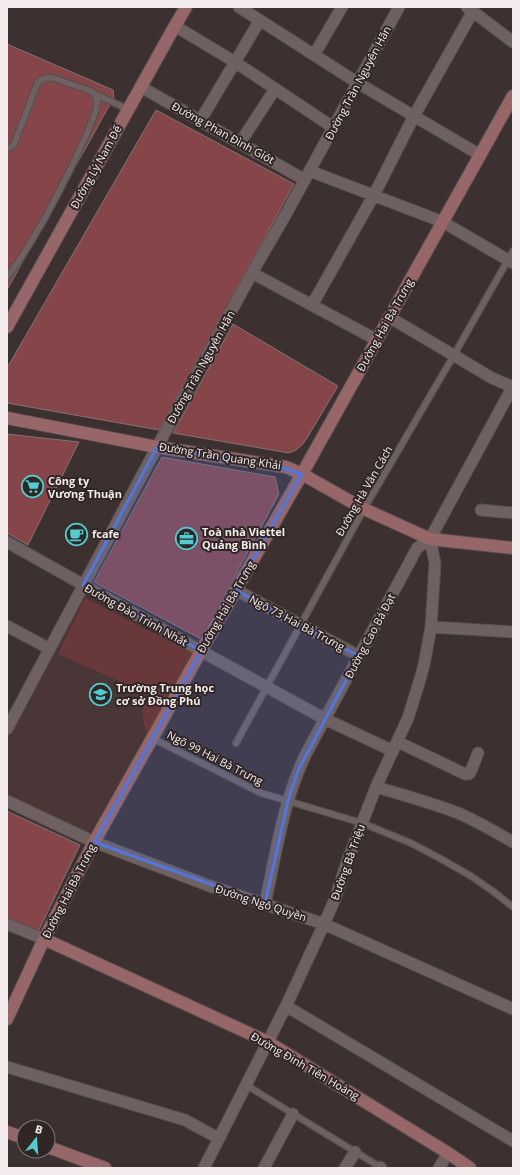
<svg xmlns="http://www.w3.org/2000/svg" width="520" height="1175" viewBox="0 0 520 1175" font-family="'Open Sans',sans-serif">
<style>
.built{fill:#4a3637}
.green{fill:#68383a}
.building{fill:#864649;stroke:#817373}
.lines{fill:none;stroke-linecap:round;stroke-linejoin:round}
.lane-casing{stroke:#594f4f;stroke-width:8}
.street-casing{stroke:#594f4f;stroke-width:13}
.secondary-casing{stroke:#594f4f;stroke-width:14}
.lane{stroke:#6f6161;stroke-width:5.5}
.street{stroke:#6f6161;stroke-width:11}
.secondary{stroke:#976668;stroke-width:12}
.marked{fill:#5376dd;fill-opacity:0.2;stroke:#5376dd;stroke-width:3;stroke-linejoin:round}
.labels{text-anchor:middle;stroke-width:4;stroke-linejoin:round;paint-order:stroke}
.street-label{font-size:11px;fill:#f4ecec;stroke:#312626}
.poi-label{font-size:11px;font-weight:bold;fill:#f4ecec;stroke:#312626;text-anchor:start}
</style>
<rect width="100%" height="100%" fill="#3c3030"/>
<path class="built" d="M84,594L192,653L90,835L7,795V738Z"/>
<path class="green" d="M85,598L192,653L146,736L142,710L148,694L58,654Z"/>
<path class="building" d="M7,44L113,90L114,97L7,290Z
M156,110L294,184L159,430L7,403V368Z
M233,324L338,386L307,438L303,444L296,450L289,453L173,433Z
M7,434L79,442L28,545L7,533Z
M162,457L275,477L279,494L201,639L94,582Z
M7,811L80,845L38,932L7,919Z"/>
<g class="lines">
<defs>
<path id="lane" d="M94,94L128,109
M7,149L12,146L14,144L38,82C43,78 47,77 53,78L91,91C95,94 97,98 97,104C96,114 90,124 87,133C75,162 60,190 45,218C33,238 22,259 7,277
M152,738L261,793L362,823L411,843L441,859L471,876L494,892L513,907
M236,743L364,509L454,355L513,251
M246,1085L380,1167"/>
<path id="street" d="M239,7L358,83L480,155
M467,7L513,42
M175,26L235,62L334,128
M314,55L342,7
M141,87L305,180
M200,121L260,20
M240,143L275,89
M310,171L443,222L513,263
M252,273L377,340
M312,305L374,195L414,116L473,11
M389,317L492,378L513,387
M481,510L513,513
M7,542L201,651L325,719L393,751
M236,590L359,656
M7,626L50,649
M431,627L513,632
M7,729L157,447L257,264L286,214L399,7
M398,742L465,774H469L471,771L478,753
M376,787C404,795 432,803 458,813C477,821 495,832 513,842
M7,801L94,842L207,885L324,924L513,1009
M265,904C276,854 283,801 306,754L408,565L417,548L430,539L513,386
M7,924L44,939
M286,1006L513,1141
M7,1067L185,1120L218,1138
M380,1167L381,1168
M204,1168L286,1006L324,924L335,899L347,862L376,787L408,718L418,686L424,665L431,627L435,563L430,539
M264,1168L293,1114
M345,1168L355,1152
M439,1168L448,1153"/>
<path id="secondary" d="M7,327L172,31L186,7
M7,418L157,447L286,467L302,474L364,509L430,539L513,548
M44,939L268,1042L448,1153L470,1168
M7,1019L44,939L94,842L201,651L302,474L513,96
M7,1132L24,1138
M48,1147L105,1168"/>
</defs>
<use href="#lane" class="lane-casing"/>
<use href="#street" class="street-casing"/>
<use href="#secondary" class="secondary-casing"/>
<use href="#lane" class="lane"/>
<use href="#street" class="street"/>
<use href="#secondary" class="secondary"/>
</g>
<path class="marked" d="M157,447L272,464L302,474L236,590L359,656L298,771L288,801L265,904L94,842L201,651L83,585Z"/>
<defs>
<symbol id="supermarket-ring" viewBox="-11 -11 22 22"><circle r="9.5" fill="#312626" stroke="#52ccd0" stroke-width="1.5"/><path d="M-6-5.5h2.5l.6 2H6L4.5 2H-2.5L-4.4-4H-6ZM-1.5 3.2a1.3 1.3 0 1 0 .1 0ZM3 3.2a1.3 1.3 0 1 0 .1 0Z" fill="#52ccd0"/></symbol>
<symbol id="cafe-ring" viewBox="-11 -11 22 22"><circle r="9.5" fill="#312626" stroke="#52ccd0" stroke-width="1.5"/><path d="M-5.5-4.5H6V0H3Q3 3.5 0 3.5H-2.5Q-5.5 3.5-5.5 0ZM3-3.2v2h1.7v-2ZM-6 4.5H4V6H-6Z" fill="#52ccd0"/></symbol>
<symbol id="office-ring" viewBox="-11 -11 22 22"><circle r="9.5" fill="#312626" stroke="#52ccd0" stroke-width="1.5"/><path d="M-6-3h4V-5.5h4V-3h4V5H-6ZM-1-4.5V-3h2v-1.5ZM-6 0V1H6V0Z" fill="#52ccd0"/></symbol>
<symbol id="school-ring" viewBox="-11 -11 22 22"><circle r="9.5" fill="#312626" stroke="#52ccd0" stroke-width="1.5"/><path d="M0-5L7-2L0 1L-7-2ZM-4 1L0 2.5L4 1V4Q0 6-4 4Z" fill="#52ccd0"/></symbol>
</defs>
<g fill-rule="evenodd">
<use href="#supermarket-ring" x="20" y="474" width="25" height="25"/>
<use href="#cafe-ring" x="64" y="522" width="25" height="25"/>
<use href="#office-ring" x="174" y="526" width="25" height="25"/>
<use href="#school-ring" x="88" y="682" width="25" height="25"/>
</g>
<g class="labels">
<g class="street-label">
<text transform="translate(358 83) rotate(-62)" y="4">Đường Trần Nguyên Hãn</text>
<text transform="translate(223 133) rotate(29)" y="4">Đường Phan Đình Giót</text>
<text transform="translate(96 167) rotate(-61)" y="4">Đường Lý Nam Đế</text>
<text transform="translate(385 325) rotate(-61)" y="4">Đường Hai Bà Trưng</text>
<text transform="translate(201 367) rotate(-61)" y="4">Đường Trần Nguyên Hãn</text>
<text transform="translate(220 456) rotate(9)" y="4">Đường Trần Quang Khải</text>
<text transform="translate(364 491) rotate(-60)" y="4">Đường Hà Văn Cách</text>
<text transform="translate(226 607) rotate(-60)" y="4">Đường Hai Bà Trưng</text>
<text transform="translate(136 615) rotate(29)" y="4">Đường Đào Trinh Nhất</text>
<text transform="translate(297 623) rotate(28)" y="4">Ngõ 73 Hai Bà Trưng</text>
<text transform="translate(370 636) rotate(-62)" y="4">Đường Cao Bá Đạt</text>
<text transform="translate(215 758) rotate(27)" y="4">Ngõ 99 Hai Bà Trưng</text>
<text transform="translate(348 862) rotate(-70)" y="4">Đường Bà Triệu</text>
<text transform="translate(69 891) rotate(-63)" y="4">Đường Hai Bà Trưng</text>
<text transform="translate(261 903) rotate(18)" y="4">Đường Ngô Quyền</text>
<text transform="translate(305 1066) rotate(30)" y="4">Đường Đinh Tiên Hoàng</text>
</g>
<g class="poi-label">
<text x="48" y="485">Công ty<tspan x="48" dy="13">Vương Thuận</tspan></text>
<text x="202" y="536">Toà nhà Viettel<tspan x="202" dy="13">Quảng Bình</tspan></text>
<text x="92" y="538">fcafe</text>
<text x="116" y="692">Trường Trung học<tspan x="116" dy="13">cơ sở Đồng Phú</tspan></text>
</g>
</g>
<rect width="520" height="1175" fill="none" stroke="#f4ecec" stroke-width="16"/>
<g transform="translate(36 1139) rotate(17)"><circle r="19" fill="#312626" stroke="#7f7575"/>
<path d="M0-3L7 15L0 10L-7 15Z" fill="#52ccd0"/>
<text y="-6" font-size="11" font-weight="bold" text-anchor="middle" fill="#f4ecec">B</text>
</g>
</svg>
